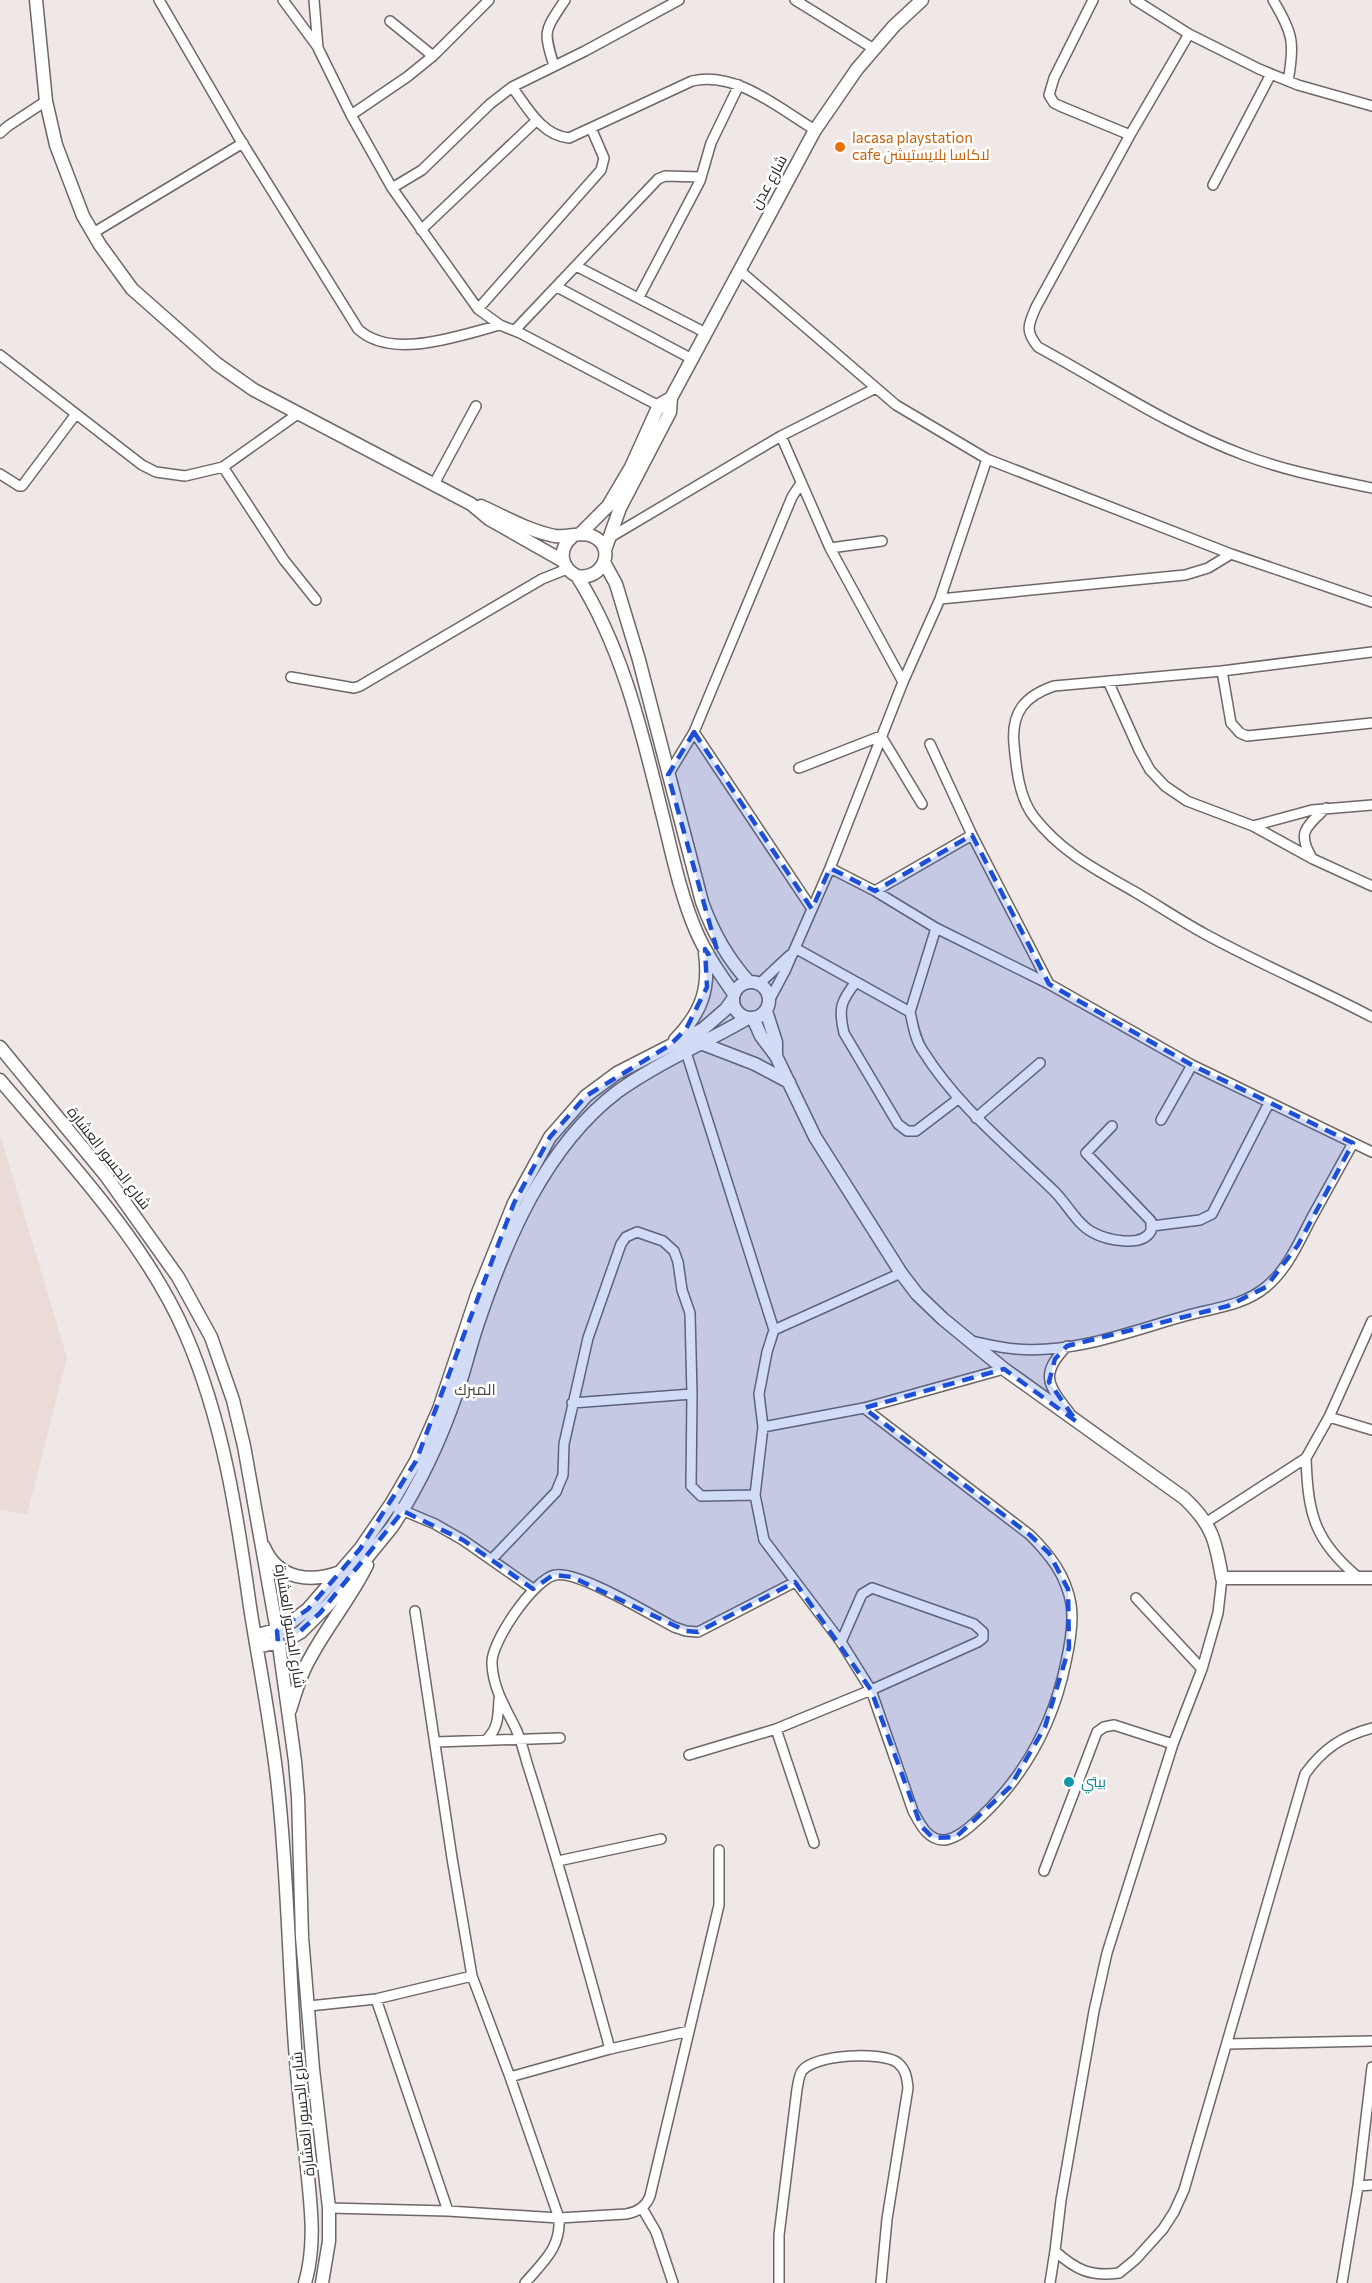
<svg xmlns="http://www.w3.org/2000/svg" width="1372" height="2283" viewBox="0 0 1372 2283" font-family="Commissioner,Cairo,sans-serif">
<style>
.built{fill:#ebdbd6}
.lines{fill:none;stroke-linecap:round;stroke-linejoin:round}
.street-casing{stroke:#6e6765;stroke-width:12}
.secondary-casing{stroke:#6e6765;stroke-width:15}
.street{stroke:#fff;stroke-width:9}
.secondary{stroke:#fff;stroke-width:12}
.marked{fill:#1d4ed8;fill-opacity:0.2;stroke:#1d4ed8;stroke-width:4.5;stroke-dasharray:12 8;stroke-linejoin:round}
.food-dot{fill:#e8710a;stroke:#fff;stroke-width:2}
.culture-dot{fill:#0f9aa8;stroke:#fff;stroke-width:2}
.labels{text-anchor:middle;stroke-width:5;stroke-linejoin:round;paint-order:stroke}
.food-label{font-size:15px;fill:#c56008;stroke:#fff;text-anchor:start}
.street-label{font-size:15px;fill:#2a2726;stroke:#fff}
.culture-label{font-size:15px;fill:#0d838f;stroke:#fff;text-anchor:start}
.neighbourhood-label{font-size:16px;fill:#504a47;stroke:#fff}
</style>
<rect width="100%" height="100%" fill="#f0e8e6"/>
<path class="built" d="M0,1134L67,1358L27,1514L0,1510Z"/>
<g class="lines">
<defs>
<path id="street" d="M159,0L238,136L358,329C392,361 460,335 500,325
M283,0L317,46
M314,0L318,48L351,115L392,188L478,309L500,325L520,333L663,408
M795,0L874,49
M1093,0L1054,78L1049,95L1054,103L1060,106L1130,135
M1135,0L1189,34L1259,69L1298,85L1372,106
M1273,0C1293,33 1295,43 1288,81
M390,21L433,56
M1189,34L1130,135L1036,307C1028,325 1025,331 1038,347C1106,384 1172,428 1244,455C1286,471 1329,479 1372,488
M554,66C543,29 544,32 565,0
M512,87C528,108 541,135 569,138L692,81C737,71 778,108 815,130
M351,115L407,77L433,56L489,0
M0,133L8,126L46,101
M1213,185L1271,74
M392,188L422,170L490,104L512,87L585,51L679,0
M421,230L537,120
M93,233L243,143
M576,266L706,333
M739,270L896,405L987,459L1231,554L1372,602
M557,287L692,359
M639,297L700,181L711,143L739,85
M478,309L601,170L604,158L591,128
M515,330L658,179L665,176L701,177
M0,355L142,465L156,472L185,476L223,467L299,413
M781,436L830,548L903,682
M223,467L284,560L316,600
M0,474L19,486H22L76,414
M434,484L476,406
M609,538L781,436L876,388
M830,548L882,541
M940,599L1185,575L1208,568L1231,554
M1372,652L1222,671L1054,686C1025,696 1011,712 1014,744C1016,767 1019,798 1034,817C1062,853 1097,870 1135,892C1159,906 1181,921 1205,934C1260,964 1317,988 1372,1017
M1222,671L1231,723L1240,733L1247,736L1372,723
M291,677L354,688L360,686L542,579L567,569
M1108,681L1139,750L1150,770L1165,786L1187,801L1253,826L1313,859L1372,886
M694,732L812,909
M930,744L972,835L1049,984
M799,768L881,736L922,804
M668,775L694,732L792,497L801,483
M1253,826L1312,810L1372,805
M1312,858C1296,832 1307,826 1326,808
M830,868L875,891L936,928L1049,984L1192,1065L1372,1152
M875,891L972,835
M795,948L910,1012C913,1025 915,1040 923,1051C958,1107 1009,1147 1055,1192C1067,1204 1077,1224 1092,1232C1106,1240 1142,1248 1151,1231V1221L1086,1153L1112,1126
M856,982C841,1001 838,1008 844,1033L898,1124L907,1131H916L958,1099
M759,984L790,955
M769,1001L785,971L830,868L903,682L940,599L987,459
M910,1012L936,928
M686,1052L774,1330
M976,1118L1040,1063
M1161,1120L1192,1065
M1152,1226L1200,1220L1212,1214L1269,1103
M971,1341C986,1344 1001,1348 1016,1349C1074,1354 1131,1331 1185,1316C1213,1308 1243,1306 1266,1287C1287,1270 1299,1242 1311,1219C1325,1194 1339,1168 1353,1143
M1067,1346C1040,1374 1047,1384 1069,1412
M572,1403L692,1394
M864,1408L1030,1535C1050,1555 1066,1575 1071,1604C1074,1623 1070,1644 1066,1662C1054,1721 1026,1774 982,1816C972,1825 959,1838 945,1840C928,1841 920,1824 913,1811L871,1690L841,1642L764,1540L755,1495L763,1427L759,1394L767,1352L774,1330L901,1273
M1329,1417L1372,1430
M763,1427L864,1408L1004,1369
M1306,1458C1308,1514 1314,1541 1359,1578
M397,1508L435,1524L463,1540L533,1589
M1207,1522L1306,1458L1329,1417L1372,1321
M492,1559L556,1492L563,1475L564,1444L588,1338L621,1244L626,1237L637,1232L663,1241L674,1251L678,1262L682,1290L690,1313L692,1394L691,1486L701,1496L755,1495
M1222,1578L1218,1613L1202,1669L1173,1744L1107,1953L1094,2011L1061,2200L1055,2251C1076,2270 1091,2277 1119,2273L1136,2259L1163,2229L1174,2212L1184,2190L1305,1774C1323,1749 1342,1736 1372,1728
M1136,1598L1202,1669
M415,1611L452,1858L472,1976L510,2077L559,2218C561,2248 543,2262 525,2283
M776,1729L814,1843
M486,1740C499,1728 498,1715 499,1699
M435,1742L560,1738
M689,1755L776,1729L871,1690L978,1642L983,1638V1632L974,1624L872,1588L862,1594L841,1642
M558,1861L661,1839
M1044,1871L1097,1732L1104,1727L1114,1725L1173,1744
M376,1999L448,2211
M309,2006L376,1999L472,1976
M1228,2044L1372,2041
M610,2049C584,1954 558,1860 528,1766C524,1753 521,1739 515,1727C505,1707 493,1688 492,1664C490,1643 534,1579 555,1575C578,1570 651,1615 674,1627L686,1631L698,1632L795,1582
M510,2077L610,2049L689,2031
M1358,2186L1372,2185
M329,2208L448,2211L559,2218L626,2214C638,2212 646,2207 650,2196L719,1905V1850
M642,2208L656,2232L673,2283
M779,2283V2235L797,2089C798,2084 799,2075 802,2071C814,2054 883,2051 898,2063C906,2070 907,2078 908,2088L887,2219L881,2283
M1050,2283L1055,2251
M1342,2283L1358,2186L1372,2067"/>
<path id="secondary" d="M36,0L46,101L56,145L83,216L100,245L132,289L217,364L254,390L471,504L489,519L563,561
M481,506C505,517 529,531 555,536C568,538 581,531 592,536C617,546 604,581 577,576C560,567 558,549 572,537
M580,534L608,506L631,467L659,405L671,398
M605,550L620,508L670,412L671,398L815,130L857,69L894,26L922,0
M604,562L616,584L639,660L702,902C713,933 727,958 749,982
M577,576C624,650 643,737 664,821C673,858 681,896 696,931C706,954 720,974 734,994
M733 1000a18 18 0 1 1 36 0a18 18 0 1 1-36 0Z
M766,1011L776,1042V1056
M753,1018L761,1036L776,1056L815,1137L901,1273L917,1294L943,1319L1004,1369L1184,1498C1212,1524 1216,1541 1222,1578H1372
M675,1040C701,1013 710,990 705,953
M703,1044L755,1064L789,1082
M0,1047L106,1176L178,1277L211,1337L233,1400L244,1446L277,1631L295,1761L298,1797L302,1937L313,2069L329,2208V2241L322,2283
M0,1080C65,1157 145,1241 185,1333C223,1420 237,1514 250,1607C260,1671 273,1733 279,1797C288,1885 289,1972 296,2060C299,2096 303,2132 307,2168C311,2207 316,2245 305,2283
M264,1547C278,1580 311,1583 340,1572
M255,1636L285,1627L308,1609L360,1549L391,1504L416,1461L439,1409L477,1295L514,1203L550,1137L586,1096L617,1073L703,1029L726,1009L733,999
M257,1647L287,1640L301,1632L329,1604L392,1527C419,1486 441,1439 457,1392C465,1370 470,1346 478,1323C506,1240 545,1147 617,1092C657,1063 705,1043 748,1018
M290,1710C294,1697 298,1683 304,1670C321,1633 349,1602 367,1565"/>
</defs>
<use href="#street" class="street-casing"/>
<use href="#secondary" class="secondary-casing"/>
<use href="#street" class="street"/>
<use href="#secondary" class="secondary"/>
</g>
<path class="marked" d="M694,732L812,909L830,868L875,891L972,835L1049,984L1192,1065L1353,1143L1298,1245L1266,1287L1228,1306L1067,1346L1055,1359L1049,1382L1077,1422L1004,1369L864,1408L1030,1535L1049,1553L1068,1589L1069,1648L1045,1727L1010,1787L956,1837L933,1838L921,1826L871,1690L795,1582L698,1632L686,1631L572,1577L553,1575L533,1589L463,1540L403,1511L320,1613L295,1636L278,1643L277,1631L308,1609L360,1549L416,1461L514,1203L550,1137L586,1096L670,1045L686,1029L707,987L705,949L708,954L717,950L668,775Z"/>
<circle class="food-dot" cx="840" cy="147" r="6"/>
<circle class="culture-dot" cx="1069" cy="1782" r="6"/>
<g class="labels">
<g class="food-label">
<text x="852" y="143">lacasa playstation<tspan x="852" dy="17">cafe لاكاسا بلايستيشن</tspan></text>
</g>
<g class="street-label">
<text transform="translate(769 182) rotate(-61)" y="5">شارع عدن</text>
<text transform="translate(109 1158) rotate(52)" y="5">شارع الجسور العشارة</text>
<text transform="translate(290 1626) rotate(81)" y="5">شارع الجسور العشارة</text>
<text transform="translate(303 2114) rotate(-96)" y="5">شارع الجسور العشارة</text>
</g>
<g class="culture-label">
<text x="1081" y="1787">بيتي</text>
</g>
<g class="neighbourhood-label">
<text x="475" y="1395">المبرك</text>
</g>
</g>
</svg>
